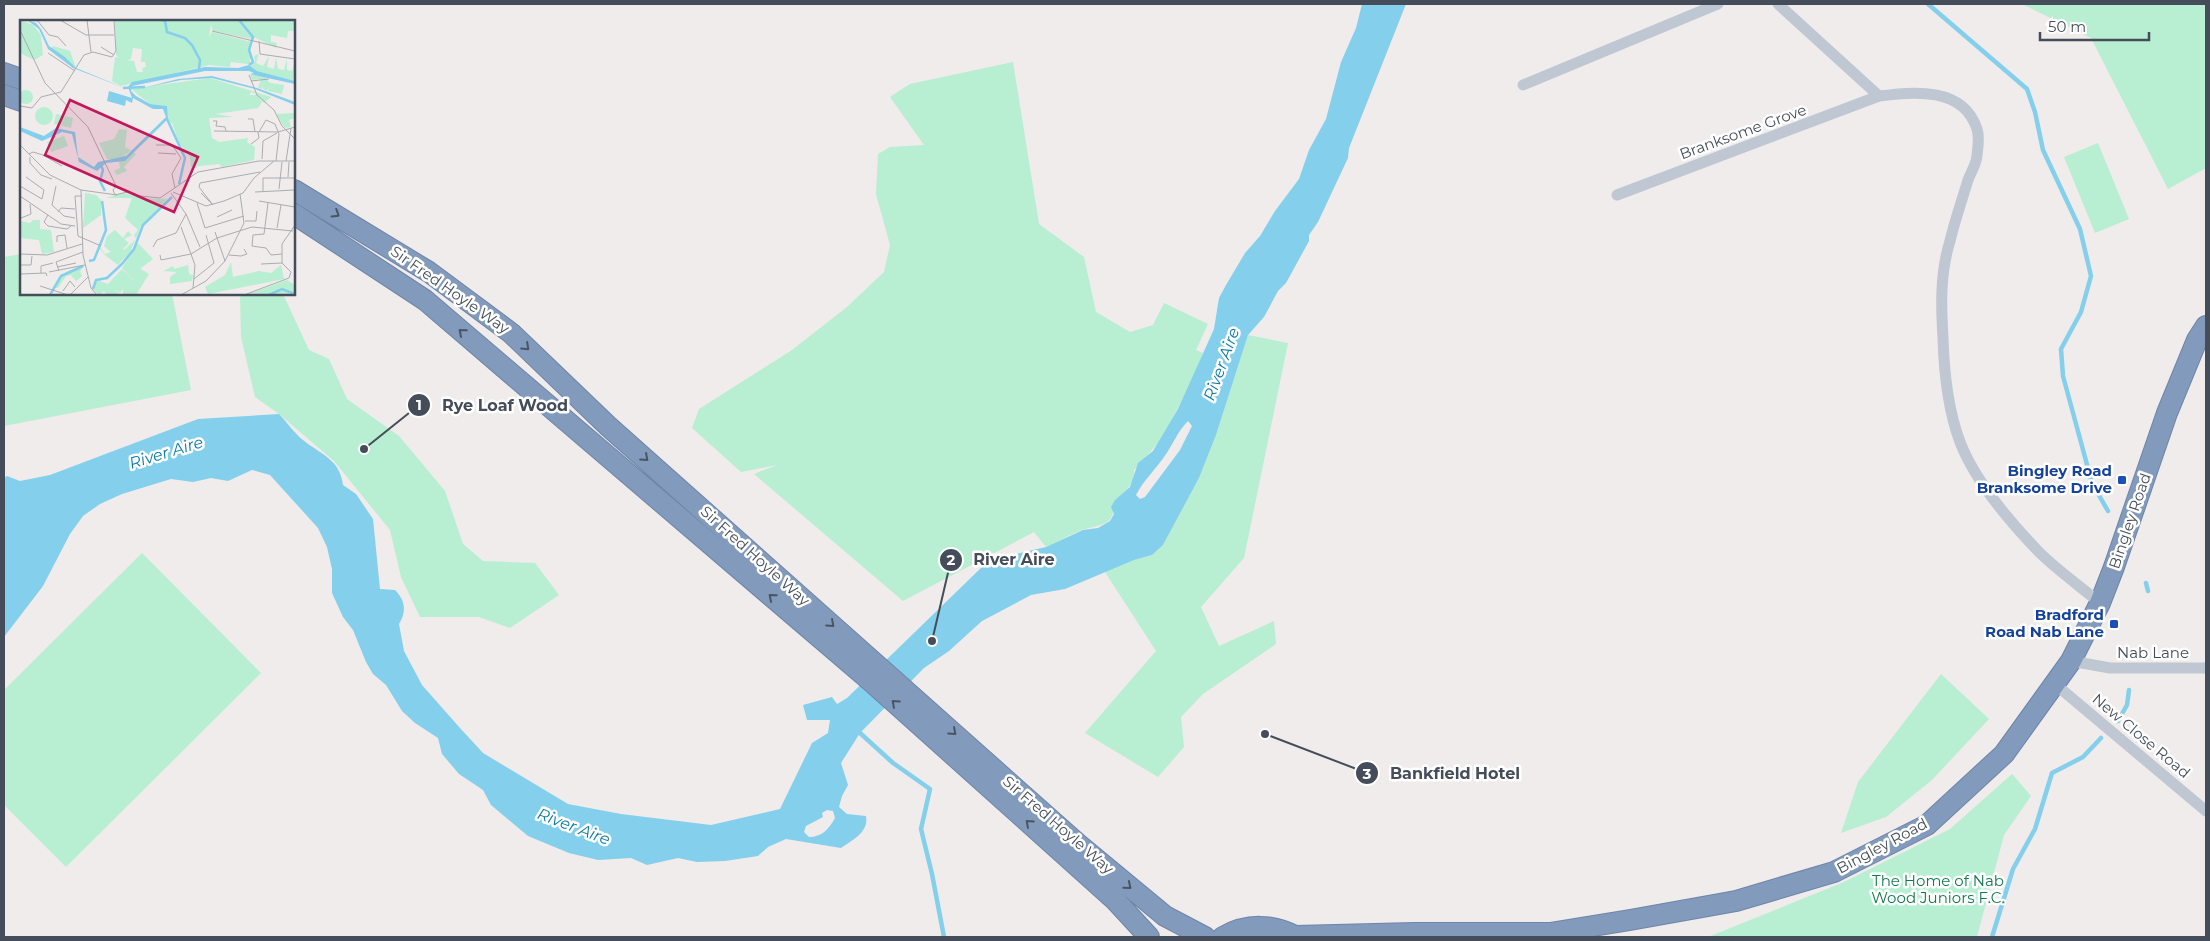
<svg xmlns="http://www.w3.org/2000/svg" width="2210" height="941" viewBox="0 0 2210 941" font-family="Montserrat,sans-serif">
<style>
.green{fill:#b8eed1}
.water{fill:#84cfec;fill-rule:evenodd}
.lines{fill:none;stroke-linecap:round;stroke-linejoin:round}
.stream{stroke:#84cfec;stroke-width:4.5}
.highway-casing{stroke:#6d85a8;stroke-width:22}
.street{stroke:#bec7d2;stroke-width:11}
.highway{stroke:#829abc;stroke-width:20}
.oneway{stroke:#4a5563}
.transit-dot{fill:#1a4fb4;stroke:#fff;stroke-width:2}
.labels{text-anchor:middle;stroke-width:5;stroke-linejoin:round;paint-order:stroke}
.street-label{font-size:15px;fill:#444d59;stroke:#fff}
.transit-label{font-size:15px;font-weight:bold;fill:#164399;stroke:#fff;text-anchor:end}
.park-label{font-size:15px;fill:#157a4f;stroke:#fff}
.water-label{font-size:16px;font-style:italic;fill:#0a79a6;stroke:#fff}
.inset-river{fill:none;stroke:#84cfec;stroke-width:2.5}
.inset-road{fill:none;stroke:#abacb1;stroke-width:1}
.view{fill:#c2185b;fill-opacity:0.15;stroke:#c2185b;stroke-width:2.5}
.inset-edge{fill:none;stroke:#444d59;stroke-width:2.5}
.leader{fill:none;stroke:#444d59;stroke-width:2}
.callout-dot{fill:#444d59;stroke:#fff;stroke-width:2}
.mark-label{font-size:15px;text-anchor:middle;font-weight:bold;fill:#fff}
.callout-label{font-size:16px;text-anchor:middle;font-weight:bold;fill:#444d59;stroke:#fff;stroke-width:5;stroke-linejoin:round;paint-order:stroke}
</style>
<rect width="100%" height="100%" fill="#efeceb"/>
<path class="green" d="M2022,4H2206V168L2168,189L2091,38Z
M1013,62L1039,224L1084,257L1096,312L1130,332L1153,325L1164,303L1208,324L1196,350L1203,353L1192,382L1161,440L1134,470C1135,484 1125,492 1115,500C1113,527 1105,523 1082,530C1070,534 1058,542 1046,547L1034,532L903,601L754,474L777,465L741,472L692,428L699,409L792,350L847,307L884,272L890,245L876,194L878,154L890,147L924,145L890,97L910,84Z
M2098,143L2129,219L2095,233L2064,157Z
M21,254V294H172L191,390L4,426V257Z
M240,294H283L309,350L329,359L347,399L399,436L445,491L463,544L483,561L535,563L559,595L510,628L479,617H420L401,577L390,530L334,461L279,414L255,397L241,337Z
M1248,335L1288,343L1244,558L1201,607L1219,646L1274,621L1276,644L1203,694L1181,717L1184,747L1158,777L1085,733L1156,651L1105,572L1134,560L1152,555L1163,545L1199,478L1216,435Z
M142,553L261,673L66,867L4,805V690Z
M1941,674L1989,719L1932,780L1886,817L1841,833L1858,782Z
M2012,774L2031,796L2004,835L1977,937H1708L1844,882L1950,829Z"/>
<path class="water" d="M1362,4H1406L1349,148L1348,158L1318,222L1309,235V241L1286,283L1278,291L1264,317L1248,335L1216,435L1199,478L1163,545L1152,555L1134,560L1065,589L1031,595L982,621L949,651L924,668L860,733L841,763L848,785L842,796L839,807L847,814L866,816C869,832 853,840 841,848L786,839L768,847L758,856L725,861L697,862L678,858L647,865L631,858L598,860L569,853L528,836L491,805L483,790L459,774L442,754L438,738L415,723L402,711L386,685L373,674L366,662L353,630L343,617L332,593V569L327,547L318,528L270,475L252,470L228,481L211,478L193,482L171,479L122,494L100,504L83,516L70,534L43,586L4,637V478L7,476L20,481L50,475L198,419L279,414C287,422 294,433 303,440C320,454 340,459 343,485L356,494L373,519L380,589L395,590C405,600 407,611 399,624L404,651L422,685L460,728L483,753L568,804L621,814L711,825L780,809L812,743L828,733L830,720H807L803,705L832,697L837,704L847,698L983,566L1020,553L1046,547L1083,530L1098,528L1110,521L1114,514L1111,507L1115,500L1130,487L1138,463L1153,451L1178,409L1214,329L1219,298L1226,285L1245,253L1260,236L1275,211L1299,179L1309,150L1326,119L1341,62L1356,28ZM1188,421L1192,426L1180,450L1145,497L1140,499L1136,495C1143,481 1155,470 1164,457C1173,445 1177,432 1188,421ZM827,810L833,811L835,818C829,829 822,837 809,837L804,832L806,826L823,817L822,813Z"/>
<g class="lines">
<path class="stream" d="M1928,4L2027,89L2035,112L2043,150L2080,229L2091,276L2081,312L2061,349L2063,376L2092,483L2108,511
M2146,583L2148,591
M2118,721L2127,705L2129,690
M860,733L893,763L930,789L921,829L932,874L944,937
M1992,937L2013,869L2035,829L2052,773L2083,757L2101,738"/>
<defs>
<path id="highway" d="M4,73L21,79
M4,95L21,101
M294,190L429,272L511,333L608,426L1078,844L1165,916L1205,937
M294,214L425,300L874,684L1115,900L1149,937
M1296,936L1414,933H1550L1630,920L1736,901L1834,872L1927,825L2004,754L2071,661L2100,603L2114,567L2167,413L2197,340L2206,326
M1223,937C1247,923 1273,924 1297,937"/>
</defs>
<use href="#highway" class="highway-casing"/>
<path class="street" d="M1778,4L1879,96C1913,92 1963,86 1977,129C1979,135 1978,148 1977,155C1977,163 1971,172 1968,180C1962,200 1955,220 1950,241C1940,273 1941,306 1943,338C1944,373 1948,410 1960,442C1975,481 2010,522 2039,552C2057,570 2080,586 2100,603
M1523,85L1718,4
M1617,195L1879,96
M2071,661L2110,668H2206
M2055,684L2206,811"/>
<use href="#highway" class="highway"/>
</g>
<defs><path id="oneway-chevron" d="M-2-3.5L2.5 0L-2 3.5" fill="none" stroke-width="1.6" stroke-linecap="round" stroke-linejoin="round" transform="scale(1.25)"/></defs>
<g class="oneway">
<use href="#oneway-chevron" transform="translate(336 214) rotate(32)"/>
<use href="#oneway-chevron" transform="translate(462 332) rotate(-139)"/>
<use href="#oneway-chevron" transform="translate(526 347) rotate(43)"/>
<use href="#oneway-chevron" transform="translate(645 458) rotate(42)"/>
<use href="#oneway-chevron" transform="translate(772 597) rotate(-140)"/>
<use href="#oneway-chevron" transform="translate(831 624) rotate(42)"/>
<use href="#oneway-chevron" transform="translate(895 703) rotate(-138)"/>
<use href="#oneway-chevron" transform="translate(953 732) rotate(42)"/>
<use href="#oneway-chevron" transform="translate(1029 823) rotate(-138)"/>
<use href="#oneway-chevron" transform="translate(1128 886) rotate(40)"/>
</g>
<g class="transit-dot">
<rect x="2117" y="475" width="10" height="10" rx="2.5"/>
<rect x="2109" y="619" width="10" height="10" rx="2.5"/>
</g>
<g class="labels">
<g class="street-label">
<text transform="translate(1743 132) rotate(-20)" y="5">Branksome Grove</text>
<text transform="translate(450 290) rotate(35)" y="5">Sir Fred Hoyle Way</text>
<text transform="translate(2130 521) rotate(-71)" y="5">Bingley Road</text>
<text transform="translate(755 556) rotate(42)" y="5">Sir Fred Hoyle Way</text>
<text x="2153" y="658">Nab Lane</text>
<text transform="translate(2141 736) rotate(40)" y="5">New Close Road</text>
<text transform="translate(1058 825) rotate(41)" y="5">Sir Fred Hoyle Way</text>
<text transform="translate(1882 846) rotate(-28)" y="5">Bingley Road</text>
</g>
<g class="transit-label">
<text x="2112" y="476">Bingley Road<tspan x="2112" dy="17">Branksome Drive</tspan></text>
<text x="2104" y="620">Bradford<tspan x="2104" dy="17">Road Nab Lane</tspan></text>
</g>
<g class="park-label">
<text x="1938" y="886">The Home of Nab<tspan x="1938" dy="17">Wood Juniors F.C.</tspan></text>
</g>
<g class="water-label">
<text transform="translate(1221 364) rotate(-70)" y="6">River Aire</text>
<text transform="translate(166 452) rotate(-17)" y="6">River Aire</text>
<text transform="translate(574 826) rotate(21)" y="6">River Aire</text>
</g>
</g>
<g transform="translate(20 20)">
<rect width="275" height="275" fill="#efeceb"/>
<path d="M0,0L13,5L21,15L23,35L14,40L0,33ZM95,0H275V11H268L267,18L251,15V22L257,23L256,28L232,16V19L193,11L191,4L189,17L192,12L231,22L230,43H235L234,36L239,34L236,43L243,46L249,36L247,47L254,49L256,37L258,49L264,50L267,39V50L272,51L275,40V61L237,51L229,44L211,42L210,47L189,45L101,66L92,61L95,37L99,38L96,35ZM113,28L122,29L121,42H125L126,47L122,48L123,52H117L114,41L107,40L111,39ZM33,26L50,31L56,48L31,29ZM230,54L245,57L250,63L264,65L262,74L248,71L249,66L247,71L243,69V65L242,69L238,68L241,59L232,60ZM190,58L251,77L244,83L236,74L231,72L229,75H237L242,82L238,88L195,94L214,97L189,98L192,118L199,122L228,118L227,122L235,127L234,140L202,147L199,144L171,147L170,137L159,123L152,103L148,102L147,86L130,84L111,69ZM-1 77a7 7 0 1 1 14 0a7 7 0 1 1-14 0ZM15 96a9 9 0 1 1 18 0a9 9 0 1 1-18 0ZM274,93L275,98L269,100L271,107L265,108L256,94ZM36,94L53,98L51,108L34,104ZM99,109L107,110L105,127L111,130L101,139H87L79,123L94,119ZM44,116L48,126L31,132L27,122ZM113,132L116,134L104,147L107,151L97,155L94,151L100,148L99,142ZM65,173L76,175L81,180V195L63,208ZM104,173L122,178H116L147,179L121,206L110,232L98,245L86,236L80,229V227L85,234L91,232L84,226L87,216L95,210L103,218L108,211L112,215L104,219L109,223L103,229L104,230L116,219L114,215L118,210L105,198L112,178H86ZM13,200H20V209L31,210L34,232L22,234L19,220L0,218V201L10,203ZM118,223L133,239L121,248L118,245L122,250L129,254L116,275H103V269L100,273L94,270L101,275H87L84,271L79,275L74,270L77,260L88,264L102,249L117,264L102,248ZM211,242L213,257L239,251L251,253L261,245L264,259L188,274L185,267L205,255ZM168,245L169,254L173,255L172,261L150,264V257L157,252L143,251L153,246L154,249ZM64,246L60,251L62,256L56,261L51,255L46,256L38,268H33L40,256ZM267,260L275,265V275H226Z" fill="#b8eed1" fill-rule="evenodd"/>
<path d="M7,0L16,3L21,9L29,26L45,37L56,48L107,69L53,48L28,29L19,9ZM229,45L237,51L275,61V64L230,54L234,53L229,51H185L112,66L111,71L116,76L130,84L147,86L148,99L105,141L86,143L77,151L59,142L52,114L42,112L22,121L0,111V107L24,116L36,108L55,112L58,137L74,147L78,142L106,136L146,97L143,89H133L113,78L112,83L106,80L105,86L87,81L89,71L112,78L108,67L112,62L185,47L218,48ZM192,56L237,68L275,82V85L235,69L192,58L161,60L123,68L158,59Z" fill="#84cfec"/>
<path class="inset-river" d="M142,0L145,1L147,12L165,18L172,25L180,40L179,49M219,0L233,17L229,30L233,42L229,45M103,68L125,67M147,99L165,138L159,164M81,145L83,150L80,161L85,171M69,241L74,240L86,210L82,181M73,269L76,260L87,258L102,244L114,229L123,205L152,177M30,275L41,256L63,246M249,275L262,269L275,274"/>
<path class="inset-road" d="M17,0L29,15L38,17L46,26M40,0L66,15H94M67,0L71,32M0,10L25,63L68,107L96,166M192,11L275,31M239,21L240,34L275,39M81,27L94,35M28,33L55,51M229,55L237,75L254,90L262,106L275,119M231,61L249,59M0,86L12,88L21,77L41,72L64,35L73,32L92,37L96,31L94,0M228,99H233L235,112M193,101H197L196,106L205,107L206,111M194,111L258,112L275,107M239,112L246,100L255,104L259,114L256,141M231,124L239,118L238,112M0,125L30,155L61,170L97,175M136,125H152L161,138L152,154L155,168M138,133L156,134M9,134L13,132L23,135L42,146M10,137V143L21,155L32,159M242,139L243,121L257,113M266,141L271,108M268,157L269,142M0,166L22,179L24,170L6,157M36,166L32,185L44,196L55,198M96,166L120,176L140,178L178,152L239,141H275M96,166L93,170L95,175L107,172M259,169L262,142M61,170L63,235L71,268L77,275M243,171V158H275M153,172L186,186L204,181L223,173L234,158L254,141M235,172L275,170M181,173L193,185M0,176L41,204L55,206M62,176H55L58,216L81,226M239,181L275,187M177,183L185,208L224,196M248,183L244,214L233,215L232,226L246,228L251,235L262,234M193,185L179,167L180,163L240,152M38,192L41,188L55,189M166,194L180,227M28,195L24,202L28,206L47,209L51,206M197,197L212,190M1,198L11,194L10,184M225,201H236L237,191M161,207L175,245L173,268M257,208L261,185M195,212L205,241M37,222V216L45,215L47,228M133,227L137,220L156,213L166,194L151,173M0,234L27,235L62,224M140,235L141,240L171,234L197,218L232,207L273,211M209,235L221,236L227,234L224,229M262,243V224L275,205M241,244L262,243M0,245H11L12,236M37,247L56,243M39,251L36,242L63,232M29,252L65,245M21,253V246L33,243M0,254L26,253L27,256M174,259L194,243L186,215M20,266L48,275M43,271L50,261L55,267M50,275L68,257M161,275L186,261L205,241L224,203L220,174M224,275L269,258L271,252L262,243"/>
<path class="view" d="M50,80L178,137L154,192L25,135Z"/>
<rect width="275" height="275" class="inset-edge"/>
</g>
<path class="leader" d="M364 449L419 405M932 641L951 560M1265 734L1367 773"/>
<g class="callout-dot">
<circle cx="364" cy="449" r="5"/>
<circle cx="932" cy="641" r="5"/>
<circle cx="1265" cy="734" r="5"/>
<circle cx="419" cy="405" r="12"/>
<circle cx="951" cy="560" r="12"/>
<circle cx="1367" cy="773" r="12"/>
</g>
<g class="mark-label">
<text x="419" y="410">1</text>
<text x="951" y="565">2</text>
<text x="1367" y="779">3</text>
</g>
<g class="callout-label">
<text x="505" y="411">Rye Loaf Wood</text>
<text x="1014" y="565">River Aire</text>
<text x="1455" y="779">Bankfield Hotel</text>
</g>
<rect width="2210" height="941" fill="none" stroke="#444d59" stroke-width="10"/>
<path d="M2040 32v8h109v-8" fill="none" stroke="#444d59" stroke-width="2.5"/>
<text x="2048" y="32" font-size="15" fill="#444d59" stroke="#ffffff" stroke-width="4" paint-order="stroke">50 m</text>
</svg>
